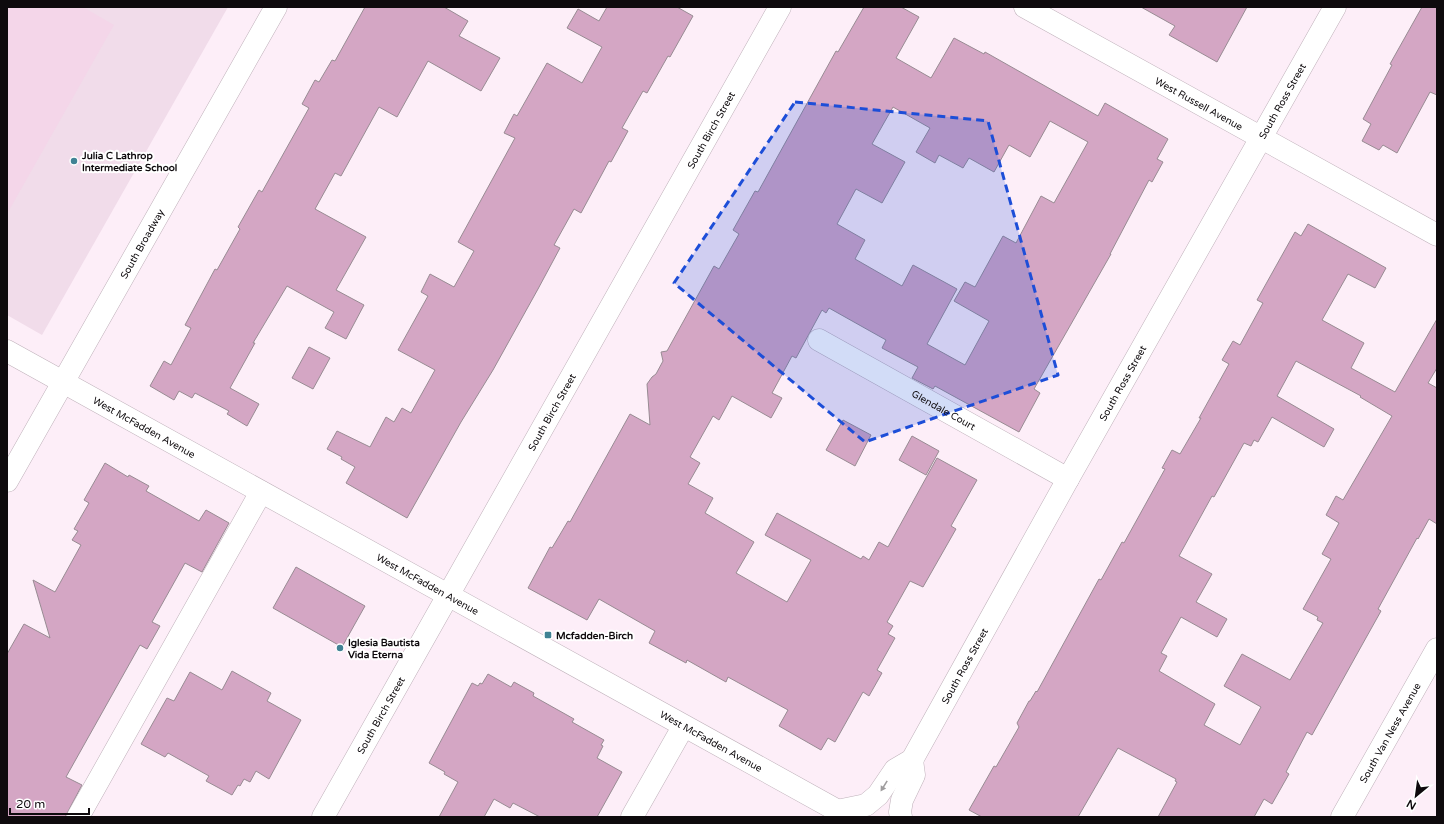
<svg xmlns="http://www.w3.org/2000/svg" width="1444" height="824" viewBox="0 0 1444 824" font-family="'Varela Round',sans-serif">
<style>
.built{fill:#f1dcea}
.green{fill:#f4d6e9}
.building{fill:#d4a6c4;stroke:#988b93;fill-rule:evenodd}
.lines{fill:none;stroke-linecap:round;stroke-linejoin:round}
.minor-casing{stroke:#bfb1ba;stroke-width:23}
.minor{stroke:#fff;stroke-width:22}
.oneway{fill:#9f9d9e}
.marked{fill:#1d4ed8;fill-opacity:0.2;stroke:#1d4ed8;stroke-width:3;stroke-dasharray:8 5;stroke-linejoin:round}
.poi-dot{fill:#408294;stroke:#fff;stroke-width:1.5}
.labels{text-anchor:middle;stroke-width:4;stroke-linejoin:round;paint-order:stroke}
.street-label{font-size:10px;fill:#0e0a0d;stroke:#fff}
.poi-label{font-size:10px;font-weight:bold;fill:#0e0a0d;stroke:#fff;text-anchor:start}
</style>
<rect width="100%" height="100%" fill="#fdeef8"/>
<path class="built" d="M7,7H228L42,335L7,315Z"/>
<path class="green" d="M7,7H83L114,25L7,214Z"/>
<path class="building" d="M365,7H444L468,21L459,36L500,58L481,91L428,61L397,117L379,107L341,176L335,173L315,209L366,237L336,290L364,305L346,339L325,328L334,312L287,286L253,343H255L230,388L259,404L247,426L227,414L229,411L195,393L192,398L179,391L174,400L150,386L164,361L171,365L191,328L185,325L215,269L217,270L240,229L238,227L259,190L262,192L309,108L302,104L315,80L319,82L332,60L335,61Z
M607,7H677L693,16L670,57L668,56L647,93L643,91L622,128L628,131L611,162L609,161L581,213L574,209L554,245L560,248L538,289L493,370L461,422L407,518L346,483L355,467L341,459L342,457L327,449L337,431L370,447L386,417L394,422L402,408L411,413L435,370L398,350L428,296L421,292L430,274L454,287L474,251L458,242L515,138L504,133L514,114L517,116L547,63L582,83L602,47L567,28L578,9L599,21Z
M864,7H901L919,17L896,58L931,78L954,38L984,54L985,52L1098,116L1105,103L1168,139L1157,159L1163,162L1152,182L1149,180L1110,254H1111L1034,389L1040,393L1019,432L935,386L933,389L912,378L918,367L882,348L886,340L829,308L826,313L822,310L796,358L792,356L772,393L782,398L771,418L732,396L719,420L713,416L690,457L700,463L688,484L713,498L705,513L754,542L736,573L787,602L811,560L765,535L777,513L861,559L863,556L869,560L879,542L888,547L937,458L977,480L951,526L956,529L923,587L910,581L887,622L893,626L888,634L895,638L877,670L882,673L869,696L863,692L835,742L828,738L821,750L779,726L788,710L728,677L726,682L687,660L686,663L649,643L655,631L599,599L587,620L528,588L550,547L552,548L568,521L570,522L630,414L650,425L647,384L652,377L656,374L663,361L661,352L667,351L714,266L719,269L739,234L733,230L755,191L758,192L836,51L838,52ZM893,107L930,128L916,152L935,163L939,155L963,168L969,158L994,172L1009,145L1030,157L1050,121L1088,142L1054,203L1041,196L1016,243L1003,236L975,287L965,282L954,301L989,321L965,365L927,344L957,289L913,265L902,286L855,259L865,240L837,224L856,189L882,203L905,162L872,144Z
M1141,7H1247L1217,62L1169,35L1175,26Z
M1422,7H1437V95L1430,92L1397,153L1383,145L1379,150L1362,141L1371,124L1363,119L1392,65L1390,64Z
M1308,224L1386,268L1375,288L1348,274L1322,320L1364,343L1351,368L1395,392L1437,319V368L1428,383L1437,388V524L1429,519L1418,539L1417,538L1378,609L1381,611L1362,645L1312,735L1307,732L1286,772L1289,774L1272,804L1264,799L1254,817H1158L1177,782L1175,781L1176,779L1118,748L1078,817H982L969,810L994,766L996,767L1019,727L1017,723L1029,701H1030L1036,691L1037,692L1099,579L1101,580L1122,542L1124,543L1165,469L1162,468L1172,450L1180,454L1201,418H1199L1229,364L1222,360L1233,341L1240,345L1263,303L1257,300L1295,232L1301,236ZM1296,361L1361,396L1360,397L1392,416L1343,500L1336,496L1326,515L1339,523L1322,554L1331,559L1303,609L1318,617L1317,620L1323,623L1290,680L1242,654L1224,686L1261,707L1240,745L1204,725L1215,704L1159,671L1167,656L1161,653L1181,617L1217,637L1227,619L1196,602L1212,574L1179,556L1212,496L1214,497L1244,443L1251,446L1254,440L1258,442L1272,417L1324,447L1334,429L1277,396Z
M309,347L330,358L313,389L292,378Z
M843,420L871,435L855,466L826,450Z
M912,436L939,451L926,475L899,460Z
M105,463L128,477L129,475L149,486L146,491L199,521L206,510L229,523L202,572L185,563L152,622L160,626L147,649L140,645L66,777L82,785L65,817H7V654L24,624L50,638L33,580L55,592L81,545L72,540L78,531L74,529L89,503L84,500Z
M296,567L365,606L342,647L273,608Z
M232,671L271,693L267,701L301,720L269,779L256,771L250,782L244,779L240,786L238,785L232,795L206,781L209,776L168,753L165,757L141,744L167,698L174,701L190,672L222,690Z
M488,674L511,687L514,682L534,693L533,696L574,719L572,722L604,740L601,745L603,746L597,758L622,772L597,817H540L513,803L510,808L494,799L484,817H439L458,782L444,774L445,772L429,763L472,683L478,686L480,683L482,684Z"/>
<g class="lines">
<defs>
<g id="minor">
<path id="s1" d="M1025,7L1437,235"/>
<path id="s2" d="M819,340L1068,479"/>
<path id="s3" d="M7,351L849,817"/>
<path id="s4" d="M7,481L276,7"/>
<path id="s5" d="M837,811L866,805L878,795L895,770L912,760L1068,479L1335,7"/>
<path d="M78,817L261,492"/>
<path id="s6" d="M323,817L780,7"/>
<path d="M632,817L683,727"/>
<path d="M901,817L900,812L902,800L914,775L912,760"/>
<path id="s7" d="M1342,817L1437,649"/>
</g>
</defs>
<use href="#minor" class="minor-casing"/>
<use href="#minor" class="minor"/>
</g>
<defs><path id="oneway-solid" d="M-6-.8H1V-3.2L6.5 0L1 3.2V.8H-6Z"/></defs>
<use class="oneway" href="#oneway-solid" transform="translate(884 786) rotate(122)"/>
<path class="marked" d="M795,102L988,121L1058,375L865,442L674,283Z"/>
<g class="poi-dot">
<circle cx="74" cy="161" r="4"/>
<rect x="544" y="631" width="8" height="8" rx="2"/>
<circle cx="340" cy="648" r="4"/>
</g>
<g class="labels">
<g class="street-label">
<text dy="4" stroke="none"><textPath href="#s5" startOffset="851">South Ross Street</textPath></text>
<text dy="4" stroke="none"><textPath href="#s1" startOffset="199">West Russell Avenue</textPath></text>
<text dy="4" stroke="none"><textPath href="#s6" startOffset="789">South Birch Street</textPath></text>
<text dy="4" stroke="none"><textPath href="#s4" startOffset="273">South Broadway</textPath></text>
<text dy="4" stroke="none"><textPath href="#s5" startOffset="527">South Ross Street</textPath></text>
<text dy="4" stroke="none"><textPath href="#s2" startOffset="143">Glendale Court</textPath></text>
<text dy="4" stroke="none"><textPath href="#s6" startOffset="465">South Birch Street</textPath></text>
<text dy="4" stroke="none"><textPath href="#s3" startOffset="157">West McFadden Avenue</textPath></text>
<text dy="4" stroke="none"><textPath href="#s3" startOffset="481">West McFadden Avenue</textPath></text>
<text dy="4" stroke="none"><textPath href="#s5" startOffset="203">South Ross Street</textPath></text>
<text dy="4" stroke="none"><textPath href="#s6" startOffset="117">South Birch Street</textPath></text>
<text dy="4" stroke="none"><textPath href="#s7" startOffset="97">South Van Ness Avenue</textPath></text>
<text dy="4" stroke="none"><textPath href="#s3" startOffset="805">West McFadden Avenue</textPath></text>
</g>
<g class="poi-label">
<text x="82" y="159">Julia C Lathrop<tspan x="82" dy="12">Intermediate School</tspan></text>
<text x="556" y="639">Mcfadden-Birch</text>
<text x="348" y="646">Iglesia Bautista<tspan x="348" dy="12">Vida Eterna</tspan></text>
</g>
</g>
<rect width="1444" height="824" fill="none" stroke="#0e0a0d" stroke-width="16"/>
<g transform="translate(1416 796) rotate(209)" stroke="#ffffff" stroke-width="3" paint-order="stroke">
<path d="M0-3L7 15L0 10L-7 15Z" fill="#0e0a0d"/>
<text y="-6" font-size="11" font-weight="bold" text-anchor="middle" fill="#0e0a0d">N</text>
</g>
<path d="M10 808v6h79v-6" fill="none" stroke="#0e0a0d" stroke-width="2"/>
<text x="16" y="808" font-size="12" fill="#0e0a0d" stroke="#ffffff" stroke-width="3" paint-order="stroke">20 m</text>
</svg>
